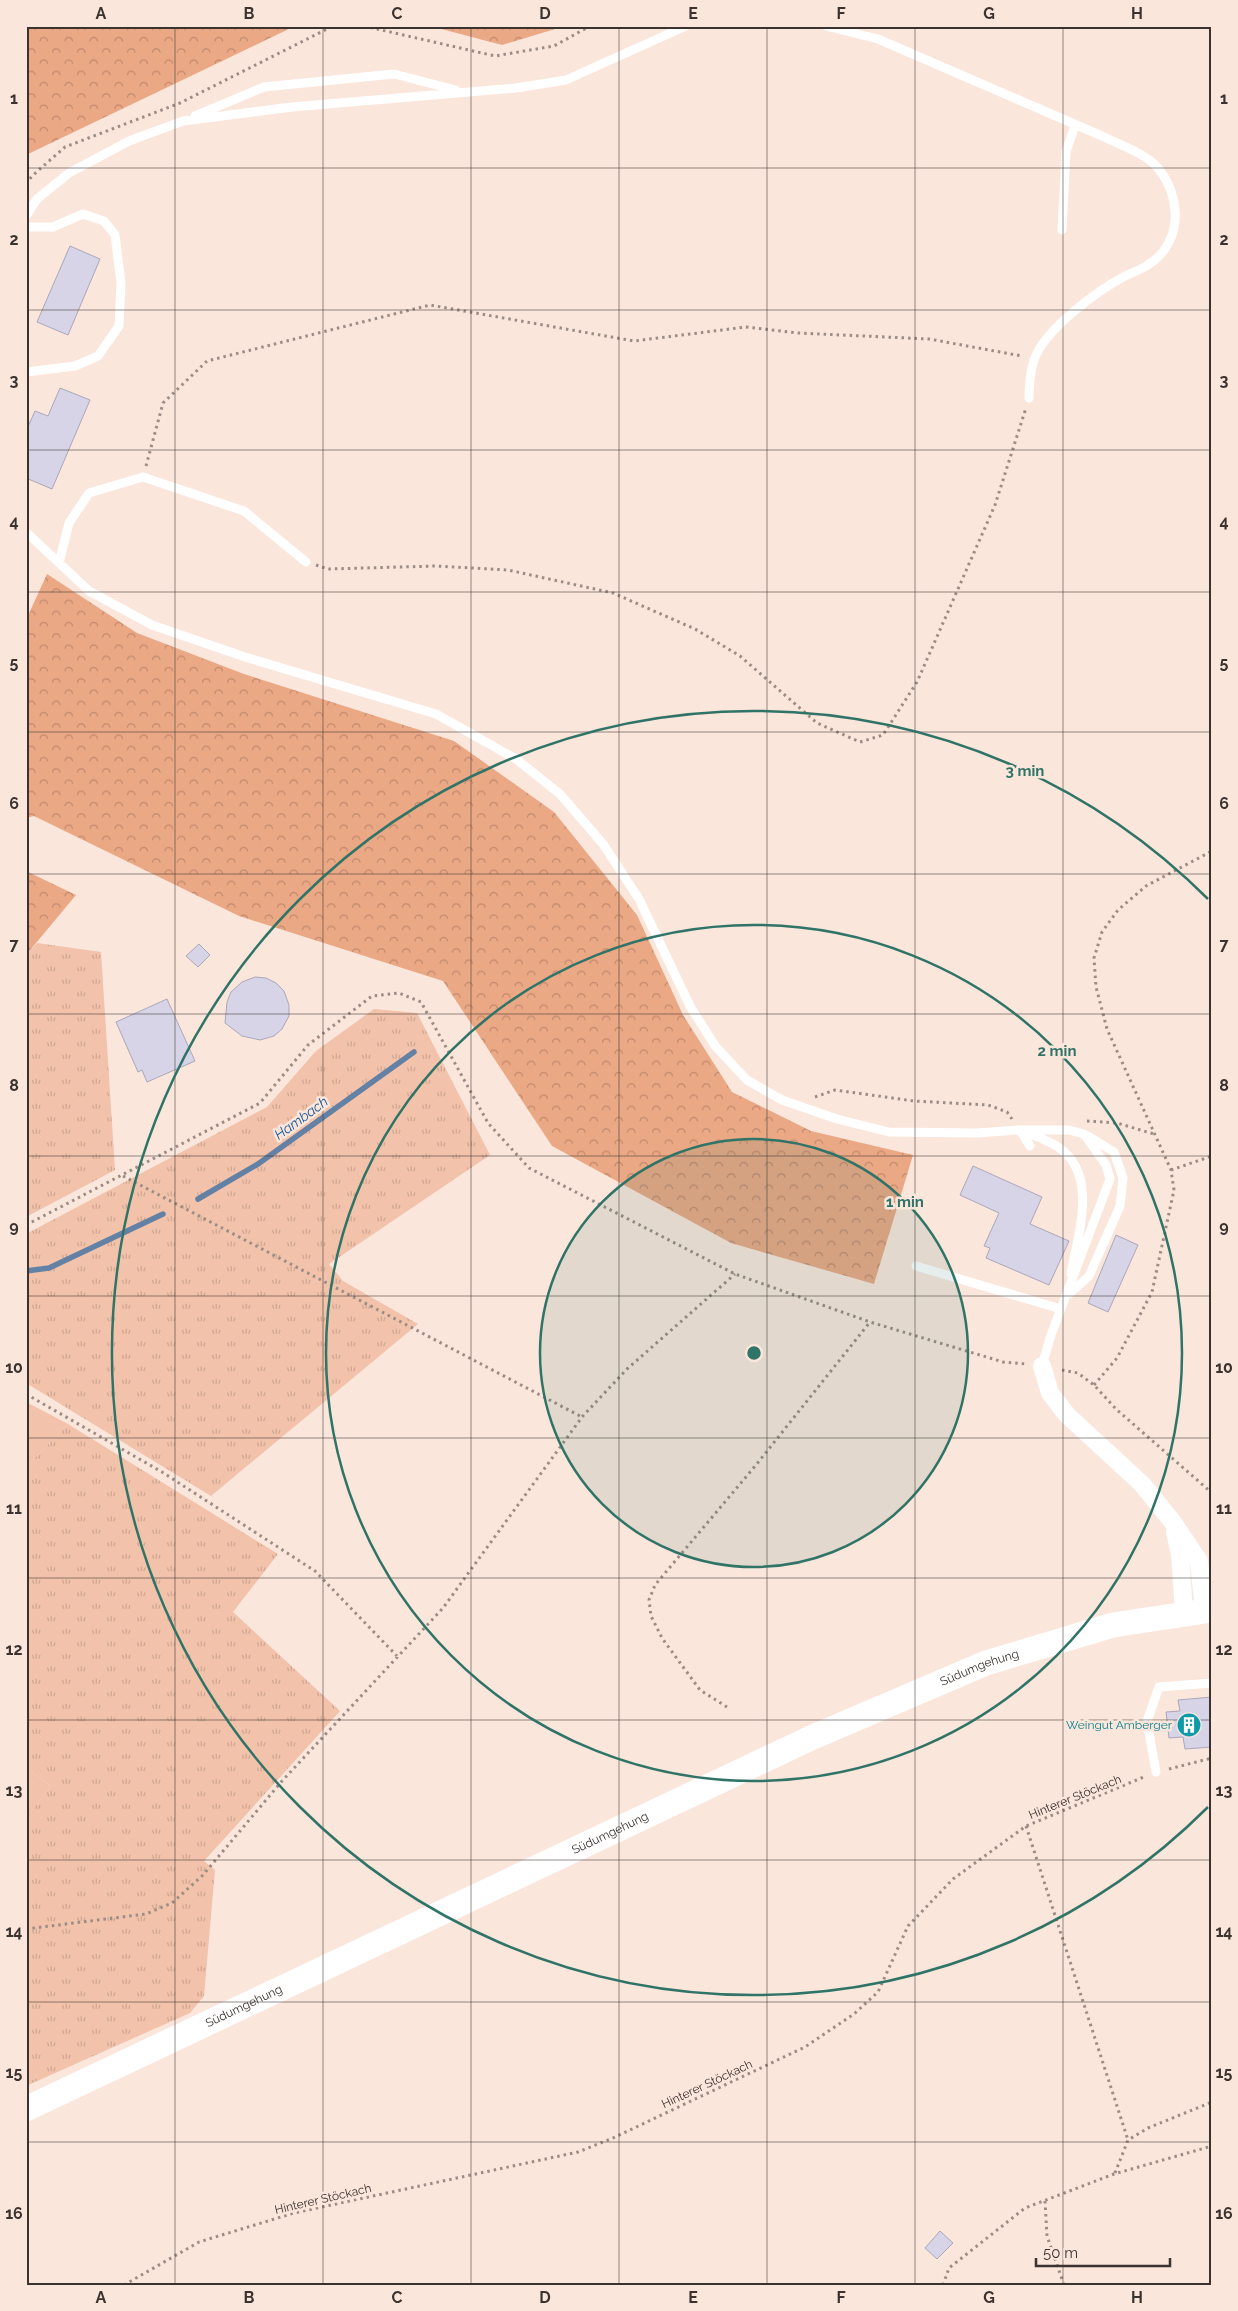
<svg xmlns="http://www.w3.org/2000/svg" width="1238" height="2311" viewBox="0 0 1238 2311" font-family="Raleway,sans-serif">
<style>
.grass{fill:url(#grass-tufts)}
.forest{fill:url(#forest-crowns)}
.pitch{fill:#f2c2aa}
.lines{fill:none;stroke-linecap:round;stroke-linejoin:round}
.stream{stroke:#6381a5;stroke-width:5.5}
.building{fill:#d7d4e7;stroke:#aaa7b9}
.path{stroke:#9b8c85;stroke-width:3;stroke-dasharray:2.5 4;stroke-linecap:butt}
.service{stroke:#fff;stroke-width:9}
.minor{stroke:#fff;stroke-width:18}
.secondary{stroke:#fff;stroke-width:25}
.grid{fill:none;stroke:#3b332f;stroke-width:1;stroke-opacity:0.55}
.ring{fill:none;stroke:#307467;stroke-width:2.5}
.labels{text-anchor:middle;stroke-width:5;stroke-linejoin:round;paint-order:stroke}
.street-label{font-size:12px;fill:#3b332f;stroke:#fbe6dc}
.culture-label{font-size:12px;fill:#0d838f;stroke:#fbe6dc;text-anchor:end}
.water-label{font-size:14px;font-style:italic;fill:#195899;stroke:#fbe6dc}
.centre{fill:#307467;stroke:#fbe6dc;stroke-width:2.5}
.ring-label{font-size:15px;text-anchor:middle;font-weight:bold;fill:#307467;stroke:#fbe6dc;stroke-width:5;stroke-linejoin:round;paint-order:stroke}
.neatline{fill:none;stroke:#3b332f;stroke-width:2}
.grid-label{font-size:16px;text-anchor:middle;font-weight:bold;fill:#3b332f}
</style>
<defs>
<pattern id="grass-tufts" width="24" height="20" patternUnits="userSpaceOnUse" patternTransform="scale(1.25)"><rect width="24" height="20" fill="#f2c2aa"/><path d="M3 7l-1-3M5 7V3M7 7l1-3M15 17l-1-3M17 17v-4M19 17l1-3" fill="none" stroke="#d0a793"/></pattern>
<pattern id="forest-crowns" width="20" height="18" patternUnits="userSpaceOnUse" patternTransform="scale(1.25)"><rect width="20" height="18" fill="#eba885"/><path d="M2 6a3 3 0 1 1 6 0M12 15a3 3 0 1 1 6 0" fill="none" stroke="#c0896d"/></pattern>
</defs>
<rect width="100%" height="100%" fill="#fbe6dc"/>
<path class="grass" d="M37,943L101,952L115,1170L26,1217V955Z
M374,1009L417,1013L490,1155L329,1264L343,1281L418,1324L211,1496L26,1383V1234L267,1107L316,1051Z
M68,1424L278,1554L233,1612L340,1711L204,1861L215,1870L204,1996L190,2013L26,2086V1818L51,1786L26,1768V1467Z"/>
<path class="forest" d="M26,26H295L26,155Z
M430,26H565L502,45Z
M47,574L137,633L244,674L454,741L554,812L637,915L683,1015L732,1092L811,1131L913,1155L874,1284L731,1243L552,1146L443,981L239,916L34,816L26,818V620Z
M26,871L76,895L26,955Z"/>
<path class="pitch" d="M26,1402L68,1424L26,1467Z
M26,1768L51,1786L26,1818Z"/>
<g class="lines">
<path class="stream" d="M198,1199L258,1164L414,1052
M26,1271L49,1268L163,1214"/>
</g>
<path class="building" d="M70,246L100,259L68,335L37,322Z
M60,388L90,400L52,489L26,478V431L35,411L48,416Z
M199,944L210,955L198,967L186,956Z
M255,977L266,978L276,983L284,991L289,1005V1016L282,1029L274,1036L260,1040L242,1036L225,1023L227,1002L231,992L242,982Z
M167,999L195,1061L147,1082L142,1070L138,1072L116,1022Z
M973,1166L1042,1197L1030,1224L1069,1241L1049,1285L986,1258L990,1248L984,1246L999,1213L960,1195Z
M1116,1235L1138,1245L1108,1312L1088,1303Z
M1212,1697V1747L1185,1749L1183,1737L1169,1738L1166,1712L1180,1711L1178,1700Z
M940,2231L953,2243L937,2259L925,2248Z"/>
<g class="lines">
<path class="path" d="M364,26L495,56L554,46L590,26
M26,184L32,176L65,147L180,103L333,26
M146,466L163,403L207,361L430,305L634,341L746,327L798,333L929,339L1022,356
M316,565L328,569L436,566L508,570L613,593L695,629L740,656L817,723L860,742L883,735L917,682L995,505L1026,408
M815,1097L835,1090L914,1101L988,1105L1007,1112L1012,1119
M1087,1121L1117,1123L1154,1134
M1171,1170L1212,1156
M123,1176L582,1417
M26,1225L260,1103L308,1045L372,996L399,993L421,1002L488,1123L529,1168L735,1274L870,1322L1003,1362L1026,1364
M1062,1370L1078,1373L1094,1385L1116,1409L1212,1493
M1094,1385L1117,1358L1152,1292L1174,1190L1171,1170L1107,1029L1096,987L1094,958L1102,932L1118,910L1146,886L1212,851
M26,1394L162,1472L315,1571L397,1656
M727,1707L700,1690L662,1638L651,1616L649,1600L655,1585L756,1465L870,1322
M1169,1769L1212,1758
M1026,1826L1128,2140
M26,1929L146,1914L172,1903L203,1875L282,1781L443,1608L582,1417L627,1369L735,1274
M1115,2173L1128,2140L1148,2128L1212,2102
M1045,2201L1047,2236L1064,2285
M124,2285L199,2242L294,2213L578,2152L613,2138L805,2047L854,2014L878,1992L908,1926L953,1879L1026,1826L1146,1776
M943,2285L949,2268L1025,2208L1114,2174L1212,2146"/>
<path class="service" d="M826,26L878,39L1102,136C1120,145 1145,153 1158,168C1178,193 1183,230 1160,255C1150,266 1138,270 1125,276C1097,291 1044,330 1034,360C1030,373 1029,385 1029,398
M195,116L264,87L394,74L456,90
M26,216L37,199L69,173L129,141L183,121L292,107L516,88L566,80L686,26
M26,227H53L83,214L104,221L115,235L121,283L119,326L98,356L75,366L26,372
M1062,230L1066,152L1075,125
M26,532L89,591L152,625L245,657L436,714L516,759L560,794L603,844L639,899L691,1008L716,1047L747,1080L782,1100L837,1119L889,1132L977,1133L1019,1130H1069L1084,1134L1106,1165L1110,1179L1051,1335L1042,1366
M59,563L69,523L89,493L143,477L244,511L306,562
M1020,1130L1030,1146
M1023,1131C1034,1136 1048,1140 1058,1147C1099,1174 1078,1234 1071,1274
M916,1266L1061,1309
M1069,1294L1089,1276L1120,1206L1123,1178L1114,1152L1088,1136
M1156,1772L1147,1721L1159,1687L1212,1683"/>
<path class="minor" d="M1042,1366L1050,1393L1067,1415L1142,1484L1172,1521L1199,1561L1204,1611
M1175,1532L1180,1554L1184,1613"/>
<path class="secondary" id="s1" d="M26,2109L813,1737L986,1663L1113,1625L1212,1610"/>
</g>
<path class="grid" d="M175,26V2285M323,26V2285M471,26V2285M619,26V2285M767,26V2285M915,26V2285M1063,26V2285M26,168H1212M26,310H1212M26,450H1212M26,592H1212M26,732H1212M26,874H1212M26,1014H1212M26,1156H1212M26,1296H1212M26,1438H1212M26,1578H1212M26,1720H1212M26,1860H1212M26,2002H1212M26,2142H1212"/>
<circle cx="754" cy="1353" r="214" fill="#307467" fill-opacity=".12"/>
<g class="ring">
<circle cx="754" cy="1353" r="214"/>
<circle cx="754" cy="1353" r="428"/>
<path d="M1208 1807A642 642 0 1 1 1208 899"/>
</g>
<defs>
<symbol id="building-disc" viewBox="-11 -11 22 22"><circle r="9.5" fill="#0f9aa8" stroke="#fbe6dc"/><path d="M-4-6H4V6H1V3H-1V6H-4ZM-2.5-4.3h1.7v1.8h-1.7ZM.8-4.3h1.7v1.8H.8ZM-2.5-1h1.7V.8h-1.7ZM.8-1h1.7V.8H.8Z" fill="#fff"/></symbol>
</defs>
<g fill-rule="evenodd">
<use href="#building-disc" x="1175" y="1711" width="28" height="28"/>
</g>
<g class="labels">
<g class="street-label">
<text dy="4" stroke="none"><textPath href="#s1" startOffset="1051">Südumgehung</textPath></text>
<text transform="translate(1075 1797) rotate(-22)" y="4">Hinterer Stöckach</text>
<text dy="4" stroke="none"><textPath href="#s1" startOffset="646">Südumgehung</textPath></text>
<text dy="4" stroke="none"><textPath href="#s1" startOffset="241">Südumgehung</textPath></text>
<text transform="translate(707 2084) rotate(-25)" y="4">Hinterer Stöckach</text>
<text transform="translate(323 2199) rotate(-13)" y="4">Hinterer Stöckach</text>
</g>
<g class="culture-label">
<text x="1172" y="1729">Weingut Amberger</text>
</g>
<g class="water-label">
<text transform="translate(301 1118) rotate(-36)" y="5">Hambach</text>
</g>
</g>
<circle cx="754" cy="1353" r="8" class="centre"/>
<g class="ring-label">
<text x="1025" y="776">3 min</text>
<text x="1057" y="1056">2 min</text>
<text x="905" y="1207">1 min</text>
</g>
<rect width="1238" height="2311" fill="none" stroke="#fbe6dc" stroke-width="55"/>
<path d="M1036 2258v8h134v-8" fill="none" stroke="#3b332f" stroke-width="2.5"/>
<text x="1043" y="2258" font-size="15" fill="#3b332f" stroke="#fbe6dc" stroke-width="4" paint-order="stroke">50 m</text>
<rect x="28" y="28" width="1182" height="2256" class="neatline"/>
<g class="grid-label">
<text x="101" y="19">A</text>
<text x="249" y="19">B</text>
<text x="397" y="19">C</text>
<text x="545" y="19">D</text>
<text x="693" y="19">E</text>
<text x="841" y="19">F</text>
<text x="989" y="19">G</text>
<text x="1137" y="19">H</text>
<text x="14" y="104">1</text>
<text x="1224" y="104">1</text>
<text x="14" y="245">2</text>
<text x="1224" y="245">2</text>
<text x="14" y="386">3</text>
<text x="1224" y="386">3</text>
<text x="14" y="527">4</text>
<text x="1224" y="527">4</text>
<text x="14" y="668">5</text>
<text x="1224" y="668">5</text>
<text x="14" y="809">6</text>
<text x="1224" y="809">6</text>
<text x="14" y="950">7</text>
<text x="1224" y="950">7</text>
<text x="14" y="1091">8</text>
<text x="1224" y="1091">8</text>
<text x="14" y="1232">9</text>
<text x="1224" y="1232">9</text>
<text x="14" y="1373">10</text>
<text x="1224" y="1373">10</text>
<text x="14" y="1514">11</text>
<text x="1224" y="1514">11</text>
<text x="14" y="1655">12</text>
<text x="1224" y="1655">12</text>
<text x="14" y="1796">13</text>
<text x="1224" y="1796">13</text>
<text x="14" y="1937">14</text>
<text x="1224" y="1937">14</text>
<text x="14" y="2078">15</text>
<text x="1224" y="2078">15</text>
<text x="14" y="2219">16</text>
<text x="1224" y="2219">16</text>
<text x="101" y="2303">A</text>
<text x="249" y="2303">B</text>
<text x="397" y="2303">C</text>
<text x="545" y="2303">D</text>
<text x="693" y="2303">E</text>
<text x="841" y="2303">F</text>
<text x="989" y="2303">G</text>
<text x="1137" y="2303">H</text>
</g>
</svg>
